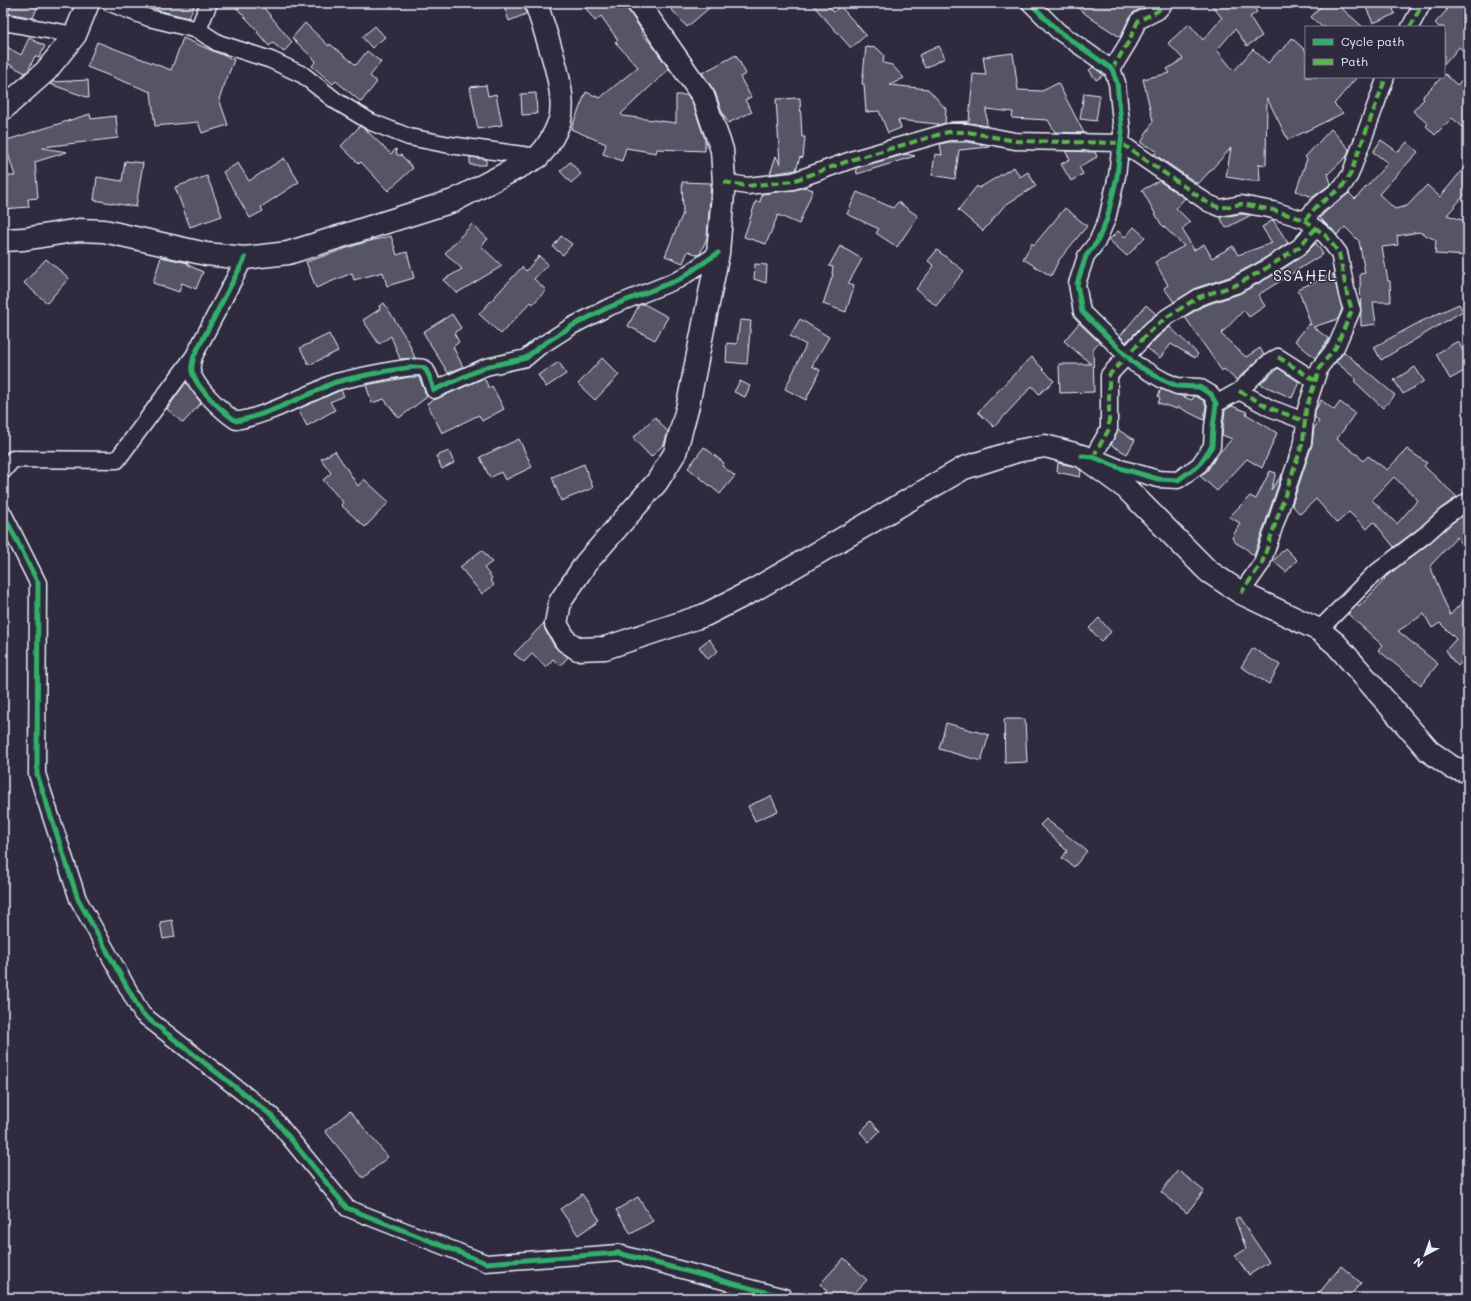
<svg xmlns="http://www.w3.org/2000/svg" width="1471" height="1301" viewBox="0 0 1471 1301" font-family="Mali,sans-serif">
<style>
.building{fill:#575565;stroke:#e8f1f8;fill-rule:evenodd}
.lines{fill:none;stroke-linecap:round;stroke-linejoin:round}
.street-casing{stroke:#e8f1f8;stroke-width:19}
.secondary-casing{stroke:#e8f1f8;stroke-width:25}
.street{stroke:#2f2a3d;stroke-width:16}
.secondary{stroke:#2f2a3d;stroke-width:22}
.quiet{stroke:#58b947;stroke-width:4;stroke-dasharray:8 4;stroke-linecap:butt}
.cycleway-casing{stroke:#2f2a3d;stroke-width:8}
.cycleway{stroke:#2db169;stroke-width:5}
.labels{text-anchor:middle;stroke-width:3;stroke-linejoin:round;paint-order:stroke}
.quarter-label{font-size:16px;letter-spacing:1px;fill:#e8f1f8;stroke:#2f2a3d}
</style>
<rect width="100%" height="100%" fill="#2f2a3d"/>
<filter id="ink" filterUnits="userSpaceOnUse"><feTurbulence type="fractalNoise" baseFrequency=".025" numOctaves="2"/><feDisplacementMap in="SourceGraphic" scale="8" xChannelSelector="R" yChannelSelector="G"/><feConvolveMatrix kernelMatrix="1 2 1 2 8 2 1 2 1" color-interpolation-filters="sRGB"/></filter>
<g filter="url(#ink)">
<path class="building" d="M12,3H39L33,18L8,13Z
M143,3H195L189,18L161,11Z
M232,3H260L292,42L284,52L273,43L269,46L257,32L258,31Z
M503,3H524L526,14L509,21Z
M582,3H624L642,31L641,33L652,45L669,69L621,114L623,116L676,123V95H687L692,102L705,139V151L657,149L656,153L626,148L622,161L603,154L606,144L571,129L586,92L600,98L638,67L615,42L618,40L601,16L595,21Z
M666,3H715L687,27Z
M811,3H826L834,12L840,6L866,35L851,48Z
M1072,3H1152L1134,12L1130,17L1120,37L1092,19Z
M1210,3H1251L1257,12L1250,17L1262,36L1247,46L1235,29L1217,50L1234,71L1253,49L1268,63L1280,50L1282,51L1292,38L1306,51V77H1357L1334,104L1343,113L1288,140L1267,98L1266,165L1259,164L1260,181H1252L1226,177L1231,148L1198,184L1154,154L1157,151L1141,143L1153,121L1143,79L1170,73L1167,69L1183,59L1168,43L1189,24L1203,40L1222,18Z
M1324,3H1338L1339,6L1363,27H1322L1311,17Z
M1364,3H1391L1395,14L1373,23Z
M1439,3H1468V24L1463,30L1468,35V55L1459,47L1444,65V27H1439L1435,23L1447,10Z
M305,23L329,46L330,44L356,65L367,51L381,62L370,76L377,82L361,102L336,81L333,84L312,66L316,61L292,38Z
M375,26L385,37L372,48L362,37Z
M29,38L45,46L39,58L35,56L28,71L25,73L3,61V54L7,47L21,55Z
M183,38L234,60L219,99L228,125L202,133L198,122L155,126L151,92L87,67L97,42L171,70Z
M939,46L945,58L925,68L919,55Z
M866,47L877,48L884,55L883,63L892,65L904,78L890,85L928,89L946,109L945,123L938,125V124L898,120L901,128L888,133L879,111L866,112L864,84H862Z
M1013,53L1018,90L1042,91L1058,83L1084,133L1055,132L1048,120L1012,118L1013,112L986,109L987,126L970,123L950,122L969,121L973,74L986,75L983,57Z
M736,55L746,74L740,77L751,97L745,100L752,112L728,123L722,112L715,92L702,73Z
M1093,67L1104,75L1096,80L1089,70Z
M1468,73V131L1452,118L1435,135L1426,126L1428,124L1413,111L1424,99L1422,97L1445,74L1457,85Z
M88,80L89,98L50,84L52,82Z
M486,85L488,96L496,94L502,125L478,129L470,87Z
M536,93L537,114L522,115L521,94Z
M1084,93L1100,95L1096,121L1080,119Z
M800,98L802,137H805L803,158L800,157L796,170L770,174L776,156L780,164L776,99Z
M90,114L91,119L116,116L118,138L43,147V148L67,152L35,162L38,198L28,199L29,207L3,209V176H15L4,141Z
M360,126L366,130L391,154L396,149L397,155H401L413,168L388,191L361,162L359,164L341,146Z
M1331,129L1349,149L1347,156L1328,174L1331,184L1313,197L1296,191L1307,159L1305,157Z
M1381,140L1398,152L1407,142L1418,152L1379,194L1395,209L1407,206L1427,185L1440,197L1468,163V191L1447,215L1468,222V256L1435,254L1436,240L1419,232L1397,236L1398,245L1382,247L1388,281H1390L1391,302H1373L1376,324L1361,326L1360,274L1365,273L1359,241L1345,227L1337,235L1320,218L1324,213L1349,193L1355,199L1388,163L1373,152Z
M949,142H967L989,146L990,147L959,150L955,179L932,175L935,154L942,155L940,144Z
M1065,151L1095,152L1097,157L1079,167L1083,174L1071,181L1061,164L1070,159Z
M906,154L915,156L857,174L856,168Z
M470,157L486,159V165H470Z
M284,158L299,182L261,207L263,211L250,218L223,172L238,163L249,181Z
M125,161L143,163L136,207L94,200L97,177L122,181Z
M570,162L581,174L571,183L560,171Z
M1014,167L1020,177L1028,172L1036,186L1005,205L983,231L958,210L977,186L979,188Z
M207,176L222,216L190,227L175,187Z
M1159,181L1185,198L1176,208L1190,222L1182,229L1194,250L1204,244L1212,258L1233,246L1238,255L1272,243L1262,227L1273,220L1288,243L1260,261L1232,276L1196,288L1174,302L1164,288L1168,285L1155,262L1184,246L1161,224L1142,190Z
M682,182L711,183L707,238L700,254L698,255L688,251L683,263L665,256L683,213Z
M805,187L813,190L799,224L778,215L766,244L744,237L756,201L760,202L762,194L794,190Z
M857,192L893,208L898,202L918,216L897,247L876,233L879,229L847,214Z
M1065,208L1087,226L1059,260L1051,276L1023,259L1032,243L1034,245Z
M1241,214L1251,215L1226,228L1220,217Z
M472,224L488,239L481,246L502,266L457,293L443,280L462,269L445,253Z
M1134,227L1145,237L1127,256L1109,240L1118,231L1125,237Z
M391,236L397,255L407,252L414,278L387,286L383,272L354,280L352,273L316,288L306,262L362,243Z
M561,236L572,244L563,255L553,247Z
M1316,243L1323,254L1258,295L1265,306L1249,317L1244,310L1221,334L1246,357L1260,348L1264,355L1236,380L1224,369L1222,371L1185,317L1203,306L1239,294L1270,277L1304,255Z
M840,246L862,259L848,284L854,286L846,312L823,304L833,274H832L833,267L829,266Z
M937,250L964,271L936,306L916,289L934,266L928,261Z
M539,256L548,264L534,279L546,290L533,304L531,302L501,334L479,314L522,267L526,271Z
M161,257L188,263V265L203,272L196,289L182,283L179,292L153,283Z
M46,259L69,278L47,303L24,283Z
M755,264L767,265L766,283L754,279Z
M1333,274L1342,309L1338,319L1313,327L1329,339L1315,358L1295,341L1309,324L1311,325L1298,289Z
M384,303L408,341L415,358L400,359L391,336L379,344L363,320L380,309L379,306Z
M644,304L668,317L655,340L628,326L639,305Z
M1459,304L1463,311L1381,360L1374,347L1420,322Z
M1146,305L1156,314L1144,324L1126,342L1120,336Z
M452,314L461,328L454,333L459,342L453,347L463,367L448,373L423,332Z
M800,319L829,337L812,366L820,370L806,400L785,389L806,345L790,336Z
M740,320L751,321L747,364L726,362L727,343L737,344Z
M1079,323L1099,342L1093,349L1094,392L1060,393L1059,364H1091L1064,341Z
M1170,327L1198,354L1195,358L1171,344L1160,358L1147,348L1158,337Z
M329,334L338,351L309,365L300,348Z
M1458,341L1463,351L1468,349V369L1450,379L1436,354Z
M1344,352L1395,395L1383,408L1354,381L1356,379L1336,362Z
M1032,357L1054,381L1039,394L1032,386L994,427L978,412L1017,371Z
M602,358L619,375L595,400L578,384Z
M559,362L566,374L546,387L538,375Z
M1415,367L1424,381L1403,394L1394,380Z
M1278,368L1299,382L1292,398L1260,384Z
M410,377H419L427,397L399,418L384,399L372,403L366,385Z
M484,378L489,388L492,386L504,409L482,421L479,415L442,433L427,403Z
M740,381L750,386L745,397L734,392Z
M186,382L201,403L183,423L167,409Z
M1161,389L1192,400L1194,396H1196L1204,401L1206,406L1204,420L1178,407L1177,409L1158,403L1160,398L1158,396Z
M341,390L344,396L330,402L335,410L307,426L298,409Z
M1321,400L1334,410L1340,402L1355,413L1337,439L1356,454H1357L1363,461L1368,456L1387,470L1407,449L1427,463L1424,466L1457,497L1440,509L1419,528L1394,547L1374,522L1367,529L1349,512L1337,523L1316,499L1300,514L1292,505L1312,445L1314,428L1319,421L1315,418V411ZM1394,477L1418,500L1397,524L1372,500Z
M1232,406L1247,412L1246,414L1277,433L1262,468L1247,459L1217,491L1200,476L1207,471L1218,454L1232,439L1222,435L1225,410Z
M655,417L668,432L664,444L651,457L633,438Z
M1118,430L1135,440L1127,454L1111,445Z
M519,439L532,467L505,480L501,472L490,478L480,457Z
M704,447L724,463L722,466L735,476L720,494L688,468Z
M335,451L358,486L364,479L389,502L365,527L341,505L343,502L323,480L331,473L321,459Z
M449,451L454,463L442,469L436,456Z
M1058,463L1077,467L1081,471L1080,477L1057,472Z
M584,464L593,488L561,501L552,477Z
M1270,471L1276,473L1271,490L1282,474L1254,556L1245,548L1236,543L1232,538L1240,523L1229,517L1250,496L1256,499Z
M1468,512V557L1457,537L1430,566L1450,615L1468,596V655L1458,666L1453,661L1446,650L1456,639L1440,623L1432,628L1424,614L1398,631L1438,664L1421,685L1378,650L1382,645L1348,614L1357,605L1359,607L1385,579L1384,578L1431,542L1452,523Z
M1285,548L1297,560L1286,572L1273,561Z
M482,550L492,562L484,568L492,578L490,580L494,585L482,594L460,567Z
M1099,618L1111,632L1101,641L1089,628Z
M544,623L545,630L555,647L568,657L560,666L553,659L546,667L532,654L524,662L514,654Z
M709,639L718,651L708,659L699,647Z
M1253,648L1280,665L1269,684L1241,667Z
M1004,719H1025L1027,762L1005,763Z
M946,723L989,735L981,761L939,749Z
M771,796L778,811L755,821L748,806Z
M1046,819L1087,851L1074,867L1062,858L1067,851L1040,825Z
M172,920L175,937L163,939L160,922Z
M350,1111L388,1157L363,1178L325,1131Z
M871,1121L880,1131L869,1142L860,1132Z
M1178,1170L1204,1191L1187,1213L1161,1192Z
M582,1194L600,1220L578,1235L560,1209Z
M638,1197L653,1221L631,1234L616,1210Z
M1239,1217L1269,1262L1249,1275L1235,1256L1246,1249L1235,1219Z
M844,1258L867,1280L850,1298H820L827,1291L820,1284Z
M1341,1266L1361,1283L1348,1298H1315Z"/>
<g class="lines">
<defs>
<path id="street" d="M110,3L149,18L198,30L218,43L271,60L303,75L336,101L371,122L409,137L450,145L538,157
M1030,3L1058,31L1112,69L1117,83L1122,132L1117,176L1107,219L1097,242L1086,256L1077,284L1082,312L1135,364L1163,380L1177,386L1199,387L1211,394L1216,404L1213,427L1212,446L1199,465L1178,480L1158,479L1120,468L1094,457
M3,22L75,35
M1410,27L1423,3
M198,30L209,3
M1112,69L1129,41L1138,21L1158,11L1165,3
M724,182L747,186L793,181L854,159L948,132H968L1015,141L1121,143L1208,203L1220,208L1241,204L1273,210L1305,220L1326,236L1339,253L1347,294L1352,310L1336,347L1320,367L1306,409L1303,442L1262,563L1241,593
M1305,220L1317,206L1342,187L1350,175L1386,77
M245,258L194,356C193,360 191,367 192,371C195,387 223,412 236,421C264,416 288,403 314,392C321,389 329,384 336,382C348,379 417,363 424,368C429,372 432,384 434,390L486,367L526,358L539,347L572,326L607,308L680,279L718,253
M1239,391L1270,408L1304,421
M1216,404L1239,391L1267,364L1278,357L1314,380
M1093,457L1109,429V375L1151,330L1167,317L1199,297L1236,285L1265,269L1299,247L1316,228
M3,471L13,459L117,460L194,356
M3,513L38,583L37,774L78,899L142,1014L271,1115L347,1208L486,1263L618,1253L784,1297
M1319,630L1373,575L1425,535L1446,516L1468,501"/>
<path id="secondary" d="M638,3L703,96L722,150L724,182L718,253L688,405L675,453L657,482L586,563L560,602L556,624L566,641L578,649L605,648L705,615L754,590L964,468L1017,451L1045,446L1082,456L1126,488L1208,571L1241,593L1319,630L1336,644L1429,751L1453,768L1468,771
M3,109L46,71L75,35L88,3
M3,240L24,239L79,230L104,231L206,254L245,258L288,253L453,201L538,157C549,146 555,134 560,120C568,90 545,33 536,3"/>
</defs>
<use href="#street" class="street-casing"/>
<use href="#secondary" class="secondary-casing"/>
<use href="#street" class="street"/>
<use href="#secondary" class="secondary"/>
<path class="quiet" d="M1410,27L1423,3
M1112,69L1129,41L1138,21L1158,11L1165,3
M724,182L747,186L793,181L854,159L948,132H968L1015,141L1121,143L1208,203L1220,208L1241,204L1273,210L1305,220L1326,236L1339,253L1347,294L1352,310L1336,347L1320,367L1306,409L1303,442L1262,563L1241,593
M1305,220L1317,206L1342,187L1350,175L1386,77
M1278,357L1314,380
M1239,391L1270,408L1304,421
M1093,457L1109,429V375L1151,330L1167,317L1199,297L1236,285L1265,269L1299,247L1316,228"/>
<defs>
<path id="cycleway" d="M1030,3L1058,31L1112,69L1117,83L1122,132L1117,176L1107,219L1097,242L1086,256L1077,284L1082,312L1135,364L1163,380L1177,386L1199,387L1211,394L1216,404L1213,427L1212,446L1199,465L1178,480L1158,479L1120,468L1093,457L1082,456
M245,258L194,356C193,360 191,367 192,371C195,387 223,412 236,421C264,416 288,403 314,392C321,389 329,384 336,382C348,379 417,363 424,368C429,372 432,384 434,390L486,367L526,358L539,347L572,326L607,308L680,279L718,253
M3,513L38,583L37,774L78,899L142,1014L271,1115L347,1208L486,1263L618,1253L784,1297"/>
</defs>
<use href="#cycleway" class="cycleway-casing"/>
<use href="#cycleway" class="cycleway"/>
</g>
</g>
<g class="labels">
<g class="quarter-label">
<text x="1305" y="281">SSAḤEL</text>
</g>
</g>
<rect width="1471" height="1301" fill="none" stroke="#2f2a3d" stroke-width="16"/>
<rect x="8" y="8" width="1455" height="1285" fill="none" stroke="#e8f1f8" stroke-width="1.5" filter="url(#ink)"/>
<rect x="1305" y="26" width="140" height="52" fill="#2f2a3d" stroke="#797a88"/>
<rect x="1313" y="39" width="20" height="6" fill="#2db169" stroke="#797a88"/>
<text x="1341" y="46" font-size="12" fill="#e8f1f8">Cycle path</text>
<rect x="1313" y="59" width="20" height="6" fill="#58b947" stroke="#797a88"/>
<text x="1341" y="66" font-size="12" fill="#e8f1f8">Path</text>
<g transform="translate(1425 1255) rotate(221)" stroke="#2f2a3d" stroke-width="3" paint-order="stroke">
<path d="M0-3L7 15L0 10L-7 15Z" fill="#e8f1f8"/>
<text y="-6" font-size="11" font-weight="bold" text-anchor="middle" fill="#e8f1f8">N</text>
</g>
</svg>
